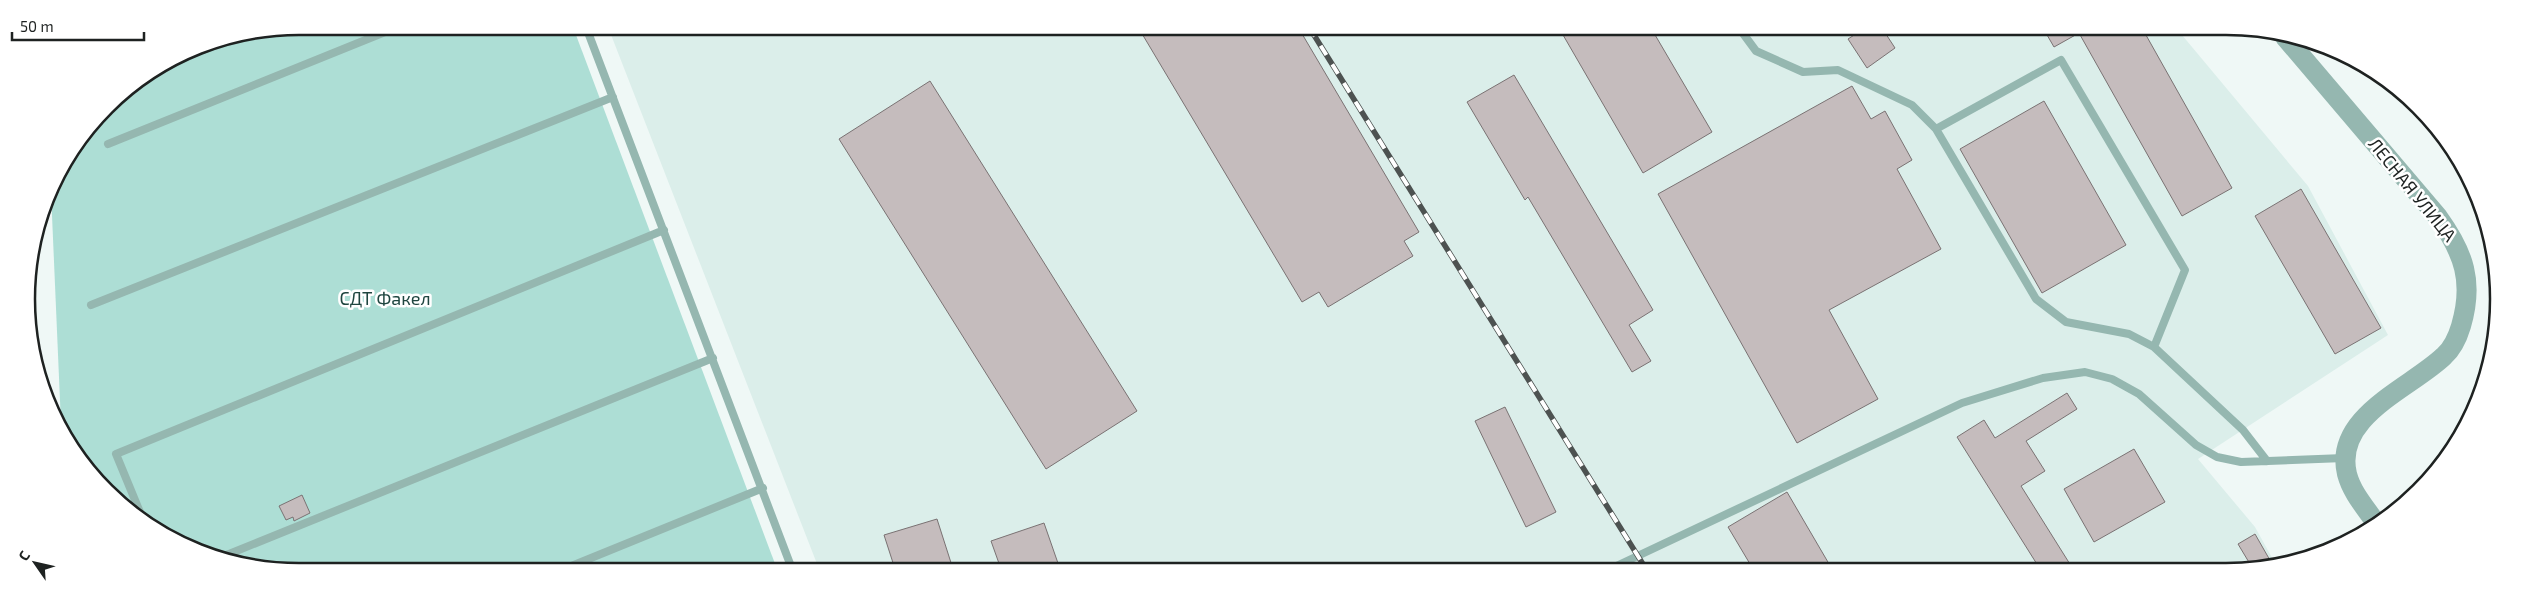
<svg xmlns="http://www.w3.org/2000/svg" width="2525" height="598" viewBox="0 0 2525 598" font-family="'Exo 2',sans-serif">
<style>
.built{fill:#dbeeea}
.green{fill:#added5}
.building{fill:#c5bcbd;stroke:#7a7273}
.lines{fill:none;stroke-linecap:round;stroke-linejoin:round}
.service{stroke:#95b7b0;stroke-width:8}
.tertiary{stroke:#95b7b0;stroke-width:20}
.rail-casing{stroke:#4d5251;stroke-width:5.5}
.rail{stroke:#fff;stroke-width:4;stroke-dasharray:11;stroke-linecap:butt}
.labels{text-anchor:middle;stroke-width:5;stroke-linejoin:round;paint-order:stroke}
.street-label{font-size:18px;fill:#1e2221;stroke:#fff}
.park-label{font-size:18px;fill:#1f4640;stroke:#fff}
.rim{fill:none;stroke:#1e2221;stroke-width:2.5}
</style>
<rect width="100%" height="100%" fill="#eff8f6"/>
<path class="built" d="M608,27L2177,29L2308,186L2388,335L2198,459L2255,527L2276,565L2261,569H819Z"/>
<path class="green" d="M299,26L573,27L777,569H263L163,535L83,465L61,424L51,192L55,178L119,94L195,47Z"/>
<path class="building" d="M1138,27H1298L1419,232L1404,241L1413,256L1328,307L1319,292L1302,302Z
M1559,28H1651L1712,132L1643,173Z
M1865,28H1882L1895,48L1867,68L1848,39Z
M2043,28H2142L2232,188L2182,216L2079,33L2054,47Z
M1514,75L1653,310L1629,325L1651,361L1632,372L1528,197L1525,200L1467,102Z
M930,81L1137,411L1046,469L839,139Z
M1852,86L1871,119L1885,111L1912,160L1897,169L1941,249L1829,310L1878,399L1797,443L1658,194Z
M2044,101L2126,245L2042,293L1960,149Z
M2301,189L2381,328L2335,354L2255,216Z
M2067,393L2077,409L2026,441L2045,471L2021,486L2073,569H2040L1957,437L1984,420L1995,438Z
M1505,407L1556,512L1526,527L1475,421Z
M2134,449L2165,502L2094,542L2064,489Z
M1787,492L1832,569H1753L1728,527Z
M302,495L310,513L294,521L293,517L286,520L279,506Z
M937,519L953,569H895L884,535Z
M1044,523L1060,569H1001L991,541Z
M2255,534L2271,562L2258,569H2253L2238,544Z"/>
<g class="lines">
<path class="service" d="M586,27L792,569
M1739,28L1756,51L1803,72L1838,70L1912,105L1936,129L2036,299L2066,322L2129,334L2154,347L2243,430L2267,461
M1936,129L2061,60L2185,270L2154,347
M108,144L400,26
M91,305L613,97
M142,517L116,454L664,230
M224,556L713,358
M564,569L763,488
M1610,569L1962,403L2043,378L2085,372L2112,379L2139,394L2196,445L2217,457L2241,462L2344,458"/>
<path class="tertiary" d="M2285,37L2438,217C2464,253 2474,282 2461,326C2458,336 2452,349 2444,356C2411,388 2333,416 2347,474C2352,493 2365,507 2376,523"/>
<defs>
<path id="rail" d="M1309,27L1646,569"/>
</defs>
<use href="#rail" class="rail-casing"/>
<use href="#rail" class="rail"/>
</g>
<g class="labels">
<g class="street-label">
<text transform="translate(2412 190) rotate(51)" y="6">ЛЕСНАЯ УЛИЦА</text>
</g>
<g class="park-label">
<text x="385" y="305">СДТ Факел</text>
</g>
</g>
<path d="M0 0H2525V598H0ZM299 35H2226A264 264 0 0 1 2490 299V299A264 264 0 0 1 2226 563H299A264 264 0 0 1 35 299V299A264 264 0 0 1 299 35Z" fill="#fff" fill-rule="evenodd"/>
<path class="rim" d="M299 35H2226A264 264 0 0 1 2490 299V299A264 264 0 0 1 2226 563H299A264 264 0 0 1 35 299V299A264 264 0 0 1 299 35Z"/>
<g transform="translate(35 563) rotate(304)" stroke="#ffffff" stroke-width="4" paint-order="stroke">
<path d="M0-4L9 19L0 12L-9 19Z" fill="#1e2221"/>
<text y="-8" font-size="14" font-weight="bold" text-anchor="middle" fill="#1e2221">С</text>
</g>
<path d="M12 32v8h132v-8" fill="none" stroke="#1e2221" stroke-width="2.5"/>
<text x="20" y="32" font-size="15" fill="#1e2221" stroke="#ffffff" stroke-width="4" paint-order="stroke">50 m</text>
</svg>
